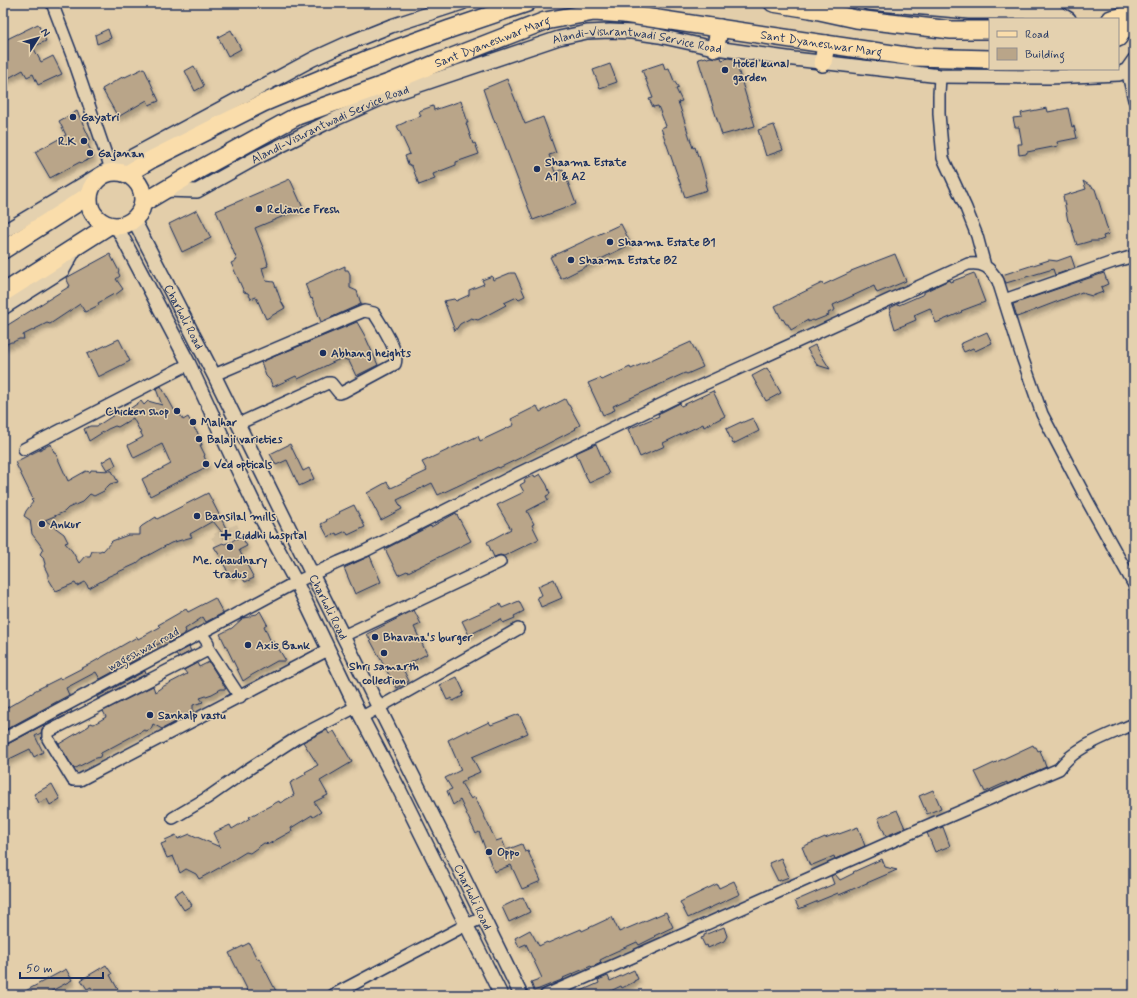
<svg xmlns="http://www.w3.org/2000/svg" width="1137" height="998" viewBox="0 0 1137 998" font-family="Mynerve,sans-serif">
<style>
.built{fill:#d2bf9f}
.building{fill:#b9a589;stroke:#1b2f5e;filter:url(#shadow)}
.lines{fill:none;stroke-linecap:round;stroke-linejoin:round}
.minor-casing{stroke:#1b2f5e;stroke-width:14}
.tertiary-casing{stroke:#1b2f5e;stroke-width:16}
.primary-casing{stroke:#1b2f5e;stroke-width:20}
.minor{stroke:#e4d1af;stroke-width:11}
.tertiary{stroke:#e4d1af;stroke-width:13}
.primary{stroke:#faddab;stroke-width:17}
.poi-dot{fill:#1b2f5e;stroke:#e4d1af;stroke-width:1.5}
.labels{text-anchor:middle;stroke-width:3;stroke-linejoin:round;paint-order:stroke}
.street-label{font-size:12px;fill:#1b2f5e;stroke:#e4d1af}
.poi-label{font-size:12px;font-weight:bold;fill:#1b2f5e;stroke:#e4d1af;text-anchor:start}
</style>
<defs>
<filter id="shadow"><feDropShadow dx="2.5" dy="4.5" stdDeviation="2" flood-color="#0004"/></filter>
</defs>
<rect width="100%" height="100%" fill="#e3ceaa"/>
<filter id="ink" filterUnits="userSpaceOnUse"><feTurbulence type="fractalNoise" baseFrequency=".025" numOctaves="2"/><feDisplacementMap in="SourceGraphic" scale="8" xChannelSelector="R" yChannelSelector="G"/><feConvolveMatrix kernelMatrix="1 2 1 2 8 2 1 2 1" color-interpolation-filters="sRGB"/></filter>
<g filter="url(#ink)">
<path class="built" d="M237,524L241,533L237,536L217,545L211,538L215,536L214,534L217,532Z"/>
<path class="building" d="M38,24L46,41L33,47L41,62L53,56L62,74L38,85L33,74L27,77L23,70L3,81V41Z
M108,29L111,38L97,44L95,35Z
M231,30L241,49L228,56L218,37Z
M706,57L707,58L711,57L717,58L721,57L722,60L728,58L735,59L755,126L722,135L698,59Z
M663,63L665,69L669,68L674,81L679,88L676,89L682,101L678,102L680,107L693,148L695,147L698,156H699L707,183L705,184L707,190L685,197L661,128L666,126L658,106L653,107L649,99L653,98L642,70Z
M610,64L617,82L600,88L593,70Z
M194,66L204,86L195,91L185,71Z
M144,68L159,101L149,105L147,100L118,117L102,89L124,76L125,77Z
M507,79L525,124L543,117L556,153L549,155L555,172L563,169L576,204L533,220L496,122L495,123L483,89Z
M461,101L468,123H466L473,144L475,143L479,154L456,162V165L433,174L435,179L419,185L412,166L408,164L405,156L410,154L397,126L406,122V121L421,116L419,111L433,106L434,110Z
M1047,108L1048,112L1068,108L1072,127L1074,126L1077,138L1057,142L1058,146L1027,152L1026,154L1019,155L1018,144H1022L1019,127H1015L1013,118L1022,117L1021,113Z
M77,111L90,139L86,141L94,157L81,163L80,162L50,178L35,152L66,135L59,121Z
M774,125L783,150L766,156L758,130Z
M290,179L303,208L255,228L264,250L268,264H267L268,266L262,268L266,281L274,282L281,301L285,308L266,319L256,297L251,299L248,293L244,292L231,263L237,260L216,211Z
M1083,181L1095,189L1109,234L1103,236L1104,239L1098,241H1091L1077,245L1070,223L1068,221L1063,196L1086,189Z
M197,210L211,238L182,252L169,224Z
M621,224L631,244L561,279L550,257Z
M110,254L119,271L118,272L120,276L116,279L123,289L115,295L114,294L98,303L99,305L85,312L80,304L50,324L47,323L23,335L24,339H19L13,342H11L3,346V328L70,286L66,278Z
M895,254L906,281L877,293L874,286L833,305L835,310L828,313L829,315L814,321L812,320L808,322V320L791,330L788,324H786L783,319L782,320L775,306L822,283L823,285L851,272V271Z
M1071,256L1075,268L1055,275L1053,269L1006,283L1002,275L1049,260L1057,261Z
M345,266V270H348L350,274V288L357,291L361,304L321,322L312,298L311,299L305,284Z
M510,273H515L525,296L519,299L517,297L504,303L506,305L478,320L471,318L460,324L455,331L444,301L454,299L456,301L469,295V290L484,284L482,280L492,276L493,280Z
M974,273L985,302L961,311L962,312L936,323L930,308L914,315L916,320L895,329L890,312L891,311L890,308L898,304L899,305L924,294V292L949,280L950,282Z
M1104,273L1108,284L1101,287L1103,292L1092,296L1085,294L1082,292L1017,317L1013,304Z
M357,322L365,336L378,365L356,376L349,361L342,358L298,379L296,376L273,387L270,380L266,376L261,362Z
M987,332L992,343L975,351L973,348L964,352L960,344Z
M119,339L130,361L98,377L87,354Z
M691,342L703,367L687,374L685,373L613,406L615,410L603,415L588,383L600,378L602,380L630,367L631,369Z
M815,345L830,369L817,365L807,349Z
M767,368L781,393L766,401L752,376Z
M161,386L177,415L180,414L183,420L188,417L196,431H197L202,445H200L205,455L204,456L208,466L150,496L142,479L171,464L162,444L134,458L128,445L143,437L133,418L118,427L115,426L108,429L89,441L84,429L90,426H97L117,413L121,415L141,401L144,405L148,401L162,405L156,389Z
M713,391L725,416L704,427L703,424L663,443L665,446L640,457L628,429L659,416L658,414L680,403L681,406Z
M565,399L568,405H569L580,425L575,428L576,429L524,456L499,468L498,467L438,495L432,483L397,500L402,509L381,520L367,493L387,482L391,488L427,471L422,462L478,436L480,441L514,425L511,419L537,406L540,412Z
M753,418L759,431L733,444L726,429L741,422V423Z
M51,444L54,452H55L68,481L86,471L90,472L91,470L112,471L118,482L110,484L107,487L105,488L104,491L94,496L90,494L82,502L68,508L64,512L45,520L64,534L68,542L65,543L72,551L79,563L85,556H90L92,551H100L102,550L103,551L112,541L128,535H140V528L142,526L156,517L157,519L208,493L228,532L224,535L213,521L190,534L192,537L171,543L147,556L144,557L136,564L107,577V578L89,588L85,582L77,586L75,583L56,591L48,578V574L44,566L45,564L43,557L40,554L43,549L39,543L32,534L30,520L24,516L26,511L33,502L31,500L33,499L15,462Z
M290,444L303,471L309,468L314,479L299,486L287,460L276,465L270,454Z
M596,444L609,474L589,483L576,453Z
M112,456L116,465L107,470L102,462Z
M540,474L547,485L550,494L546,496L548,500L527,511L534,524L532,525L539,539L504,556L500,555L494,557L487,542L511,529L497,505L524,492L520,485L525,482L524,480L534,475L535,477Z
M354,505L365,527L348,535L346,531L337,535L336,533L328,537L321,524L327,521L326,520L340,513L339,512Z
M456,513L471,541L451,551L408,572L407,571L398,575L385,549L430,526L431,527Z
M242,537L247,546L239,550L254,578L245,582L239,572L229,578L226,568L222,562H224L214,547L223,543L224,544L231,542L235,539Z
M370,556L381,582L355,594L344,568Z
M554,579L562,598L541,607L537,597L542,595L538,586Z
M215,598L223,613L206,622L203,617L185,629L186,632L182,635L169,642L168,639L145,651L146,653L138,657L139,658L100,679L96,672L66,688L69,695L3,731V710L34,692V691L60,678L61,679L90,664L137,637L138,639L160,627L158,625L186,609L188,612Z
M519,601L524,611L514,616L515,618L503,623L501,619L469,635L462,621L500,604L502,608Z
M414,610L421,624L414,627L427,654L402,667L409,681L396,688L367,634Z
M260,611L267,624L264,626L271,642L273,641L274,647L277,646L286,661H277L252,675L243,681L220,634L232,628L243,618L249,617L252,615L257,614Z
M189,647L191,651L178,658L176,654Z
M209,662L226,689H221L212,694L200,698L203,702L193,705V713L162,729L153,724L151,729L146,731L144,730L101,753L100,757L93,759L74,769L59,744L89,726L90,723L94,724L106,717L103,711L153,686L155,692L162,687L187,674L184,670L197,663L199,667Z
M145,671L146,674L98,699L97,697Z
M457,677L464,692L462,694L463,696L453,701L452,698L447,700L440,685Z
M71,710L72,712L44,726L42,729L41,733L35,736L43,752L34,757L30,749L3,762V746L6,745Z
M519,714L528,733L472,757L480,772L466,778L467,780L461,783L471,799L475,797L496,841L502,839L506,850L522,844L525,852L528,851L541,881L522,889L511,865L494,872L479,832L476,834L460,800L453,805L447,791L452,789L445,778L461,770L448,740L468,730V732L489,722L491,725Z
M327,730L329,734L334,731L352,762L320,781L328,795L314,802L321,812L313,817L312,815L291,828L292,831L274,841L269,844L264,843L250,853L246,852L228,863L199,879L196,874L186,869L180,873L173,856L167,858L161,844L166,842L165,840L176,835L178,839L190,834L220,847L213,833L230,825L232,829L250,818L249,817L279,801L280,803L294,795L290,783L306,774L305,772L318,765L303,742Z
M1033,745L1034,747H1036L1038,751L1040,750L1046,767L1007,784V782L985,792L975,772Z
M52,784L60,799L50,805L47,799L39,803L34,794Z
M933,790L941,808L927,814L919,796Z
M897,810L905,828L886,836L878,818Z
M858,827L865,846L835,859L834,856L810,866L802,847L825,837V838L838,833L839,834Z
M943,827L950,846L935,852L927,833Z
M781,858L789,877L778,881L769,863Z
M882,859L885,867L897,870L839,895L838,893L799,909L795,901L834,884L831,876L835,874L840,880L854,873L853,872Z
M734,881L740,894L688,918L680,902L717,884L719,888Z
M182,890L192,905L184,910L174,895Z
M523,897L530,912L509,922L502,907Z
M666,912L673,927L654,936L655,937L639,945L637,942L608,955V956L600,960L601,963L592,967L591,966L563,978L564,979L534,991L531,982L542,978L526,944L519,947L515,938L530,930L539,946L547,942L548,943L581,929L582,931L612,917L619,932Z
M724,927L727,936L724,941L708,948L707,945L705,946L701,938L704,937V935Z
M249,943L257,959L259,958L278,995H250L229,953Z
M106,965L112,974L110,975L121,995H96L91,987L87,989L81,980Z
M66,969L72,980L44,995H18Z
M634,970L638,979L634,981V982L622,988L621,986L602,995H563L571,992L572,995L599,983L598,980L608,976L610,981Z"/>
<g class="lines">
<defs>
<path id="minor" d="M52,3L73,58L112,172
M1127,70L1134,100
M940,76L939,95V114L943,158L966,208L977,236L985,266
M1004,300L1113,262L1134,256
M214,375L364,311L374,313C381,325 400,351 395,364L343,392L339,393L331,383H328L238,424
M24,449L189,364
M201,633L208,643V648L204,652L48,732V739L73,780H80L328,650
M343,636L500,562
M208,648L240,697
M362,717L518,629
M3,739L296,582L339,562L365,551L519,473L689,391L968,264C984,262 990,268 998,281L1022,357L1042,414L1088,502L1134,585
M173,818L207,798L247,770L298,737L356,707
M333,995L466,925L483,918
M546,995L637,955L922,828L1059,769C1075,746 1109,735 1134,724"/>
<g id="tertiary">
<path d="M868,3L969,12H1057L1069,19"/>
<path id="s1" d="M164,190L197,191L258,157L324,124L387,96L559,38L587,32L610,31L632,32L659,36L709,47L794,59L940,76L1050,77L1119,74L1127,70L1134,60"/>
<path id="s2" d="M134,220L214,375L307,564L454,858L521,995"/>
<path d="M117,227L189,364L236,466L260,516L296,582L356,707L399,789L501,995"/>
<path d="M3,232L110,168L313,59L346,44L391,26L462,3"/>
<path d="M3,308L63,270L76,247"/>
</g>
<g id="primary">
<path d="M773,3L810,9L856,19L951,30H990"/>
<path d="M1111,19L1134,14"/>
<path d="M1118,38L1133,14"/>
<path d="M715,48L720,28"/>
<path d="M823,63L826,44"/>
<circle cx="116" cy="199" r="27"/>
<path d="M127,174L152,159L263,103L368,59L450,29L527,3"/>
<path id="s3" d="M143,203L202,168L297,116L389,83L437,63L545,21L594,12L624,14L913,57L990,59"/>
<path d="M3,250L88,196"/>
<path d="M3,293L108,226"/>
</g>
</defs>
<use href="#minor" class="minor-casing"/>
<use href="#tertiary" class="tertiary-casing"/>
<use href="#primary" class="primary-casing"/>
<use href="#minor" class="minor"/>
<use href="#tertiary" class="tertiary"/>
<use href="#primary" class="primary"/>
</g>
</g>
<g class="poi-dot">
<circle cx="725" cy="70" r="4"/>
<circle cx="73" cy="117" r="4"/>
<circle cx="84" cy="141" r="4"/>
<circle cx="90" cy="153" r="4"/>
<circle cx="537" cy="169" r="4"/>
<circle cx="259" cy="209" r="4"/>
<circle cx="610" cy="242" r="4"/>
<circle cx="571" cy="260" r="4"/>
<circle cx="323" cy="353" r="4"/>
<circle cx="177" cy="411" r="4"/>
<circle cx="193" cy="422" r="4"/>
<circle cx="199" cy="439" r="4"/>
<circle cx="206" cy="464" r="4"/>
<circle cx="197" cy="516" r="4"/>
<circle cx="42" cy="524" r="4"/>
<path d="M224 529h4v4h4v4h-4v4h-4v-4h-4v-4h4z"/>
<circle cx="230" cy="547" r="4"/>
<circle cx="375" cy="637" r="4"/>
<circle cx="248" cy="645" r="4"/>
<circle cx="384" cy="653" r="4"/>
<circle cx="150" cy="715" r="4"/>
<circle cx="489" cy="852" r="4"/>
</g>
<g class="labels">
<g class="street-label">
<text dy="4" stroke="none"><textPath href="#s3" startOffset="386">Sant Dyaneshwar Marg</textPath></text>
<text dy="4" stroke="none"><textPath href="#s3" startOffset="722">Sant Dyaneshwar Marg</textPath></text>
<text dy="4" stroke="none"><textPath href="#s1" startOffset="506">Alandi-Vishrantwadi Service Road</textPath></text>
<text dy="4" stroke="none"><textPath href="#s1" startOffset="182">Alandi-Vishrantwadi Service Road</textPath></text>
<text dy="4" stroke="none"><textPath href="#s2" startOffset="109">Charholi Road</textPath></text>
<text dy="4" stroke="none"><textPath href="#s2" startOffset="433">Charholi Road</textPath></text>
<text transform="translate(143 649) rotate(-28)" y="4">wageshwar road</text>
<text dy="4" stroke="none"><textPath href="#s2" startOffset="757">Charholi Road</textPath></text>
</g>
<g class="poi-label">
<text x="733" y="67">Hotel kunal<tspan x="733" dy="14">garden</tspan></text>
<text x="81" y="121">Gayatri</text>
<text x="76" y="145" text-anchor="end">R.K</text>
<text x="98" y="157">Gajanan</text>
<text x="545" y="166">Shaama Estate<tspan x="545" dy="14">A1 &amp; A2</tspan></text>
<text x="267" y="213">Reliance Fresh</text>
<text x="618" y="246">Shaama Estate B1</text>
<text x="579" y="264">Shaama Estate B2</text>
<text x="331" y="357">Abhang heights</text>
<text x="169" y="415" text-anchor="end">Chicken shop</text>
<text x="201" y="426">Malhar</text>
<text x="207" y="443">Balaji varieties</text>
<text x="214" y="468">Ved opticals</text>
<text x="205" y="520">Bansilal mills</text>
<text x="50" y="528">Ankur</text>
<text x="235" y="539">Riddhi hospital</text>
<text x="230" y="564" text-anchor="middle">Me. chaudhary<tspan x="230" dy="14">tradus</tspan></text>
<text x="383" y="641">Bhavana's burger</text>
<text x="256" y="649">Axis Bank</text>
<text x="384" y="670" text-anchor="middle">Shri samarth<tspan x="384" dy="14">collection</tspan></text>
<text x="158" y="719">Sankalp vastu</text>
<text x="497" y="856">Oppo</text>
</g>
</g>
<rect width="1137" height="998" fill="none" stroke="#e4d1af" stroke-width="16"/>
<rect x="8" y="8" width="1121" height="982" fill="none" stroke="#1b2f5e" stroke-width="1.5" filter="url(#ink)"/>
<rect x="989" y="18" width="130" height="52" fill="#e4d1af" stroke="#94908f"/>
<rect x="997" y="31" width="20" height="6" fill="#faddab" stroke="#94908f"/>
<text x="1025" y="38" font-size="12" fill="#1b2f5e">Road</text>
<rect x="997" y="48" width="20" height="12" fill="#b9a589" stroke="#94908f"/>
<text x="1025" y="58" font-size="12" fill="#1b2f5e">Building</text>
<g transform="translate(38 38) rotate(53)" stroke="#e4d1af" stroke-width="3" paint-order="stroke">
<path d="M0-3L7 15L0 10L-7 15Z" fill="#1b2f5e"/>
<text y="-6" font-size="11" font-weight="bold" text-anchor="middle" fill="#1b2f5e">N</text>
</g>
<path d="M20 972v6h83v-6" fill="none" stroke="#1b2f5e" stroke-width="2"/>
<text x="26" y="972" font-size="12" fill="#1b2f5e" stroke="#e4d1af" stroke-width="3" paint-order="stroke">50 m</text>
</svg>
